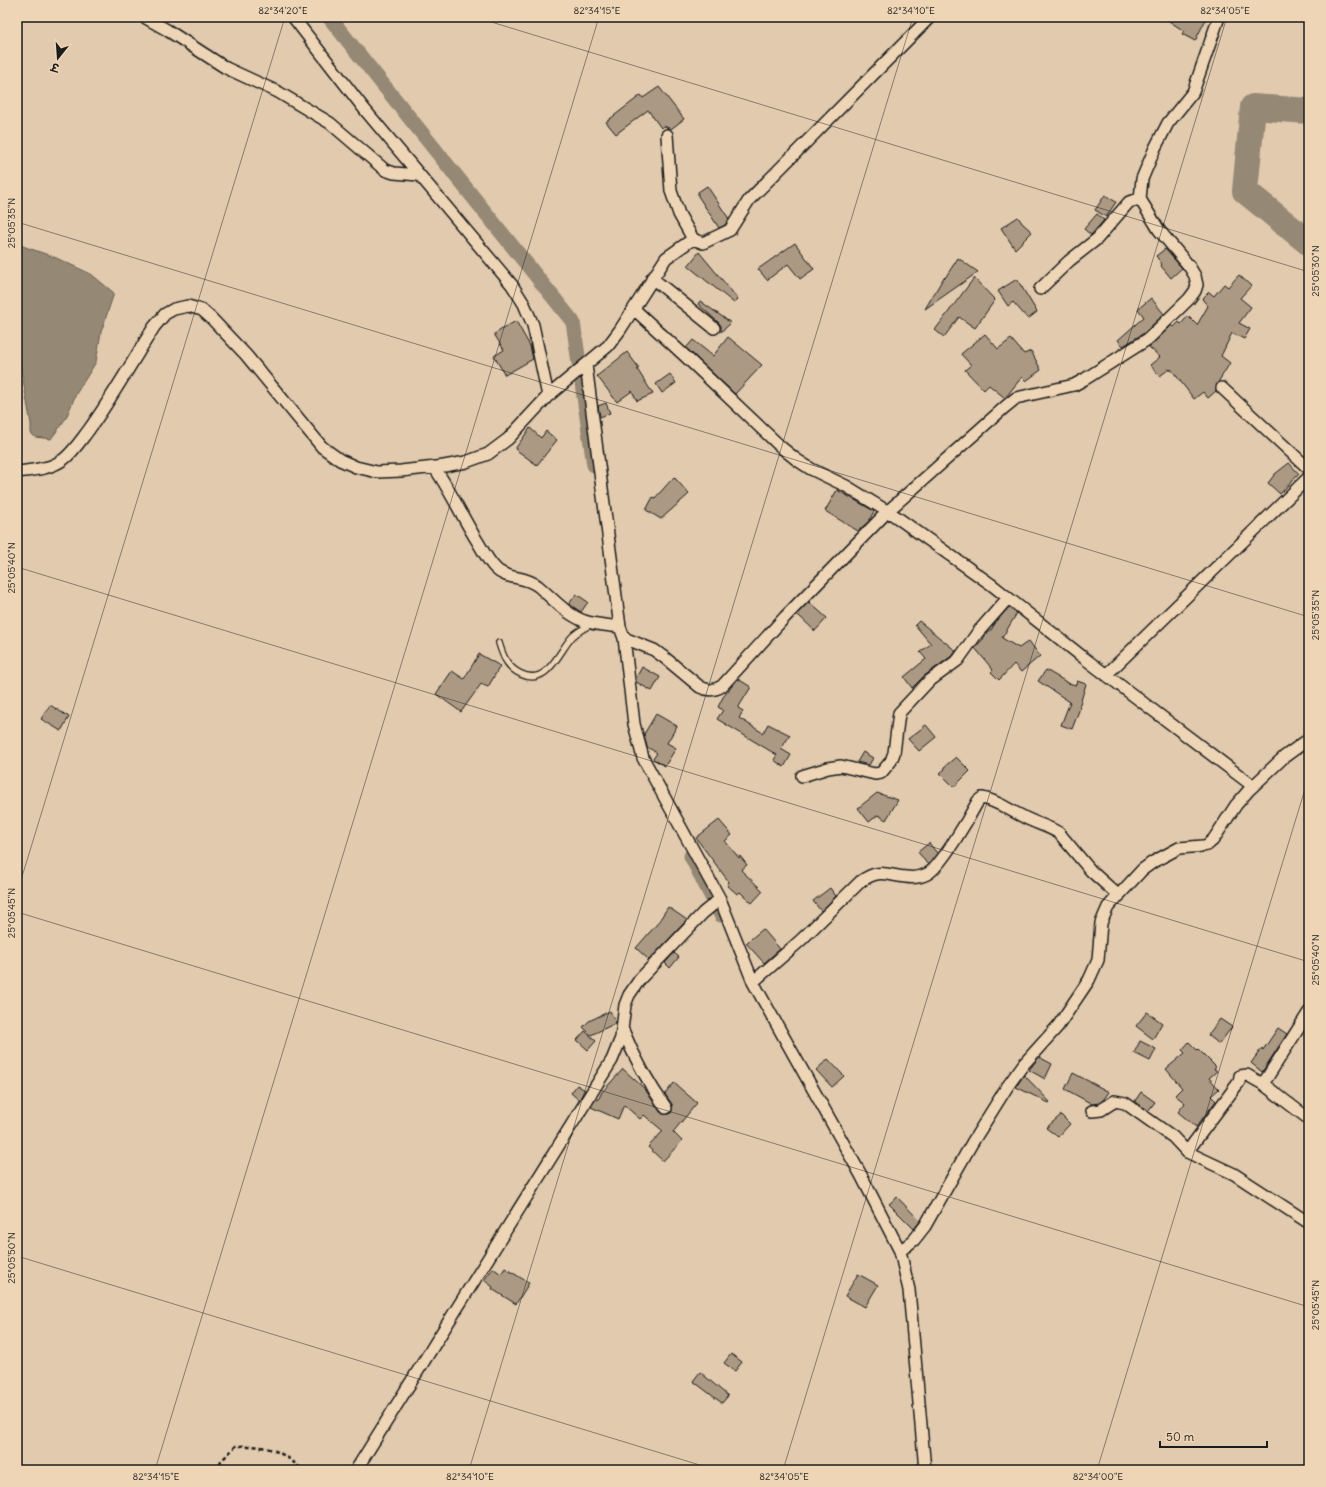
<svg xmlns="http://www.w3.org/2000/svg" width="1326" height="1487" viewBox="0 0 1326 1487" font-family="Delius,'Playpen Sans Deva',sans-serif">
<style>
.water{fill:#958875;stroke:#655d51}
.lines{fill:none;stroke-linecap:round;stroke-linejoin:round}
.canal{stroke:#958875;stroke-width:15}
.river{stroke:#958875;stroke-width:26}
.building{fill:#ab9984;stroke:#1c1c1c}
.lane-casing{stroke:#1c1c1c;stroke-width:8}
.street-casing{stroke:#1c1c1c;stroke-width:14}
.path{stroke:#1c1c1c;stroke-width:2.5;stroke-dasharray:4 3;stroke-linecap:butt}
.lane{stroke:#eed5b6;stroke-width:5.5}
.street{stroke:#eed5b6;stroke-width:11}
.ticks{fill:none;stroke:#1c1c1c;stroke-width:1;stroke-opacity:0.45}
.neatline{fill:none;stroke:#1c1c1c;stroke-width:1.5}
.ticks-label{font-size:10px;text-anchor:middle;fill:#1c1c1c}
</style>
<rect width="100%" height="100%" fill="#e1caad"/>
<filter id="ink" filterUnits="userSpaceOnUse"><feTurbulence type="fractalNoise" baseFrequency=".025" numOctaves="2"/><feDisplacementMap in="SourceGraphic" scale="8" xChannelSelector="R" yChannelSelector="G"/><feConvolveMatrix kernelMatrix="1 2 1 2 8 2 1 2 1" color-interpolation-filters="sRGB"/></filter>
<g filter="url(#ink)">
<path class="water" d="M17,244L54,257L91,274L114,293L101,332L96,362L76,394L66,418L51,439L35,437L31,433V424L17,347Z"/>
<g class="lines">
<path class="canal" d="M329,17L573,322L594,465
M691,856L721,915"/>
<path class="river" d="M1309,111L1253,107L1245,191L1309,243"/>
</g>
<path class="building" d="M1163,17H1207L1195,41L1182,34L1184,31Z
M659,87L684,119L671,129L664,126L661,128L648,110L616,134L606,122L641,95L643,98Z
M707,186L729,219L725,225L719,228L698,196V192Z
M1105,195L1116,202L1106,217L1095,210Z
M1097,214L1104,220L1091,235L1084,229Z
M1018,217L1022,223L1032,232L1015,249L1001,228Z
M795,243L814,269L800,279L788,264L767,280L758,269Z
M1165,249L1182,268L1171,278L1161,266L1162,264L1156,256Z
M699,252L738,299L734,303L688,266Z
M958,258L978,272L925,309L944,277L945,278Z
M1239,275L1251,286L1240,298L1251,307L1239,323L1250,329L1244,339L1232,333L1221,356L1230,363L1217,384L1216,391L1208,398L1203,392L1194,399L1171,369L1170,371L1169,369L1160,376L1150,365L1160,357L1149,347L1172,325L1174,327L1179,322L1181,324L1188,316L1197,325L1208,306L1202,299L1209,292L1214,296L1224,284L1228,287Z
M974,278L995,300L975,328L959,317L944,337L935,330Z
M1017,279L1037,312L1028,319L1013,302L1008,306L998,291Z
M1151,298L1164,314L1144,333L1123,346L1118,340L1144,317L1138,309Z
M700,301L731,323L721,332V326L719,323L698,304Z
M516,321L530,346L533,359L505,375L494,356L504,350L494,334Z
M985,334L998,349L1011,339L1024,354L1031,351L1041,370L1026,381L1022,377L1005,398L989,385L984,390L965,370L971,365L961,354Z
M728,337L762,365L735,394L686,348L693,340L713,356Z
M627,352L639,368L637,369L653,394L637,401L632,391L617,402L597,376Z
M670,374L676,383L662,393L656,384Z
M606,403L610,413L600,417L598,406Z
M530,428L541,438L546,431L557,440L537,465L515,449Z
M1289,463L1299,474L1280,494L1268,483L1275,474Z
M674,477L689,494L661,519L646,510L653,497L655,498Z
M837,490L874,511L869,521L858,531L825,511Z
M576,594L588,602L581,612L569,604Z
M809,602L827,618L815,631L797,614Z
M1009,607L1017,613L1002,638L1019,648L1029,641L1040,656L1021,672L1014,664L999,680L991,672L993,670L975,648L984,638L983,636L991,630L996,622Z
M919,621L956,651L953,655L924,676L912,688L904,677L926,659L920,652L931,644L915,625Z
M479,654L500,666L488,687L481,684L461,712L436,694L452,671L464,679Z
M642,667L660,677L652,691L636,682V678Z
M1046,670L1068,683L1076,685L1077,681L1086,684L1079,707L1080,708L1072,729L1061,725L1070,702L1038,681Z
M738,679L751,687L738,708L743,711L739,718L763,733L768,724L790,735L781,749L791,755L784,767L774,760L777,755L717,719L723,710L718,707L723,697Z
M50,705L69,717L61,731L41,719Z
M656,714L677,726L667,743L676,748L665,766L653,759L657,753L647,747L644,734Z
M926,725L936,737L919,751L908,739Z
M863,752L873,758L869,765L857,762Z
M956,757L970,771L954,787L940,773L945,769L944,767Z
M877,793L898,800L886,820L878,815L869,822L858,808Z
M719,820L732,835L725,841L739,858L740,856L747,865L741,870L763,891L752,903L740,892L737,894L727,885L729,882L696,838Z
M929,843L937,853L928,865L918,852Z
M830,888L836,896L821,911L813,901Z
M668,907L687,920L649,960L636,948L657,924Z
M763,929L780,949L764,963L746,943Z
M674,953L679,957L670,968L665,963Z
M610,1011L616,1023L591,1035L583,1027L589,1021Z
M1147,1012L1162,1023L1153,1039L1136,1026Z
M1220,1019L1232,1027L1219,1044L1208,1035Z
M1278,1028L1287,1034L1262,1072L1251,1063L1262,1048L1263,1050Z
M585,1031L596,1041L588,1050L577,1040Z
M1140,1041L1156,1049L1150,1061L1134,1053Z
M1189,1042L1197,1050L1198,1049L1216,1067L1214,1069L1217,1071L1209,1078L1219,1089L1211,1096L1216,1101L1196,1127L1178,1112L1185,1103L1175,1095L1182,1088L1166,1069L1185,1053L1182,1050Z
M1039,1057L1052,1064L1045,1079L1029,1070Z
M828,1059L844,1076L832,1087L816,1070Z
M623,1069L645,1089L660,1112L663,1114H670L672,1111V1104L665,1094L674,1083L697,1103L673,1132L682,1141L663,1161L648,1147L663,1131L644,1115L640,1119L624,1105L618,1119L591,1107L596,1099L598,1100L602,1092Z
M1073,1073L1109,1092L1104,1099L1099,1103L1092,1104L1065,1089Z
M1024,1075L1050,1102L1049,1103L1016,1087Z
M577,1085L585,1090L579,1100L571,1093Z
M1141,1092L1155,1102L1148,1111L1135,1101Z
M1061,1115L1070,1124L1058,1137L1046,1128Z
M897,1197L920,1221L914,1229L889,1204Z
M493,1268L501,1274L505,1268L529,1283L516,1304L492,1289L493,1287L484,1280Z
M858,1274L878,1285L865,1307L845,1296Z
M731,1354L742,1362L735,1371L724,1363Z
M700,1372L728,1396L722,1403L693,1381Z"/>
<g class="lines">
<defs>
<path id="lane" d="M499,643C503,657 508,668 521,674C548,687 559,650 573,636C578,631 585,628 591,624"/>
<path id="street" d="M144,17L167,30L226,68L278,92L330,123L385,170L394,173L419,175
M293,17L365,110L512,285L524,304L533,325L548,396
M667,135L671,191L679,214L693,239
M652,278L714,328
M1040,289L1069,261L1097,239L1129,202L1140,199L1142,179L1155,148L1168,123L1193,92L1219,17
M634,309L685,356L782,448L797,460L811,469L846,486L895,516L992,585L1084,658L1253,786
M586,365L620,627L624,638L634,724L643,758L720,899L753,982L861,1175L900,1251L909,1290L925,1470
M1222,388L1309,469
M434,467C451,491 463,519 479,544C484,553 489,562 496,569C507,580 524,575 538,586C552,598 566,614 584,621C596,625 608,625 620,627
M17,472C33,470 51,469 64,459C73,452 81,440 88,431C112,398 132,362 154,327L165,314L174,309L188,306L202,310L212,319L246,355L322,447L340,460L356,467L377,472L401,471L444,466L466,462L488,454L508,439L548,396L608,346L620,330L666,258L693,239L703,243L730,230L749,200L930,17
M624,638L654,650L665,658L700,687C708,691 714,691 722,686L785,617L888,511L1005,407L1016,398L1074,385L1085,379L1148,339L1189,299L1195,291L1197,285L1195,276L1189,266L1159,230L1140,199
M1106,675L1309,477
M802,776L828,768L841,766L875,774L881,773L891,761L894,753L899,713L928,682L958,660L978,632L1008,598
M753,982L801,940L860,882C879,868 886,875 906,877C913,878 921,877 927,874C941,867 970,816 978,801L982,798C998,801 1007,809 1022,816C1034,823 1048,826 1059,833L1091,871L1119,896
M622,1028C634,1057 648,1083 666,1108
M1263,1084L1309,1012
M1092,1111L1101,1110L1115,1101L1125,1103L1173,1137L1187,1152L1234,1174L1309,1223
M1187,1152L1239,1082L1240,1076L1247,1075L1263,1084L1309,1119
M900,1251L914,1240L925,1226L972,1143L1007,1087L1023,1065L1058,1026L1089,980L1098,960L1101,923L1108,907L1142,870L1153,862L1179,848L1203,846L1207,845L1213,840L1236,805L1249,790L1284,757L1309,739
M356,1470L612,1060L621,1038L625,1005L629,995L640,979L703,913L720,899"/>
</defs>
<use href="#lane" class="lane-casing"/>
<use href="#street" class="street-casing"/>
<path class="path" d="M216,1470L221,1461L236,1446C265,1445 281,1449 302,1470"/>
<use href="#lane" class="lane"/>
<use href="#street" class="street"/>
</g>
</g>
<path class="ticks" d="M475,17L1309,272M17,222L1309,617M17,567L1309,962M17,893L285,17M17,912L1309,1307M17,1256L716,1470M155,1470L599,17M469,1470L913,17M783,1470L1227,17M1097,1470L1309,776"/>
<rect width="1326" height="1487" fill="none" stroke="#eed5b6" stroke-width="44"/>
<g transform="translate(58 58) rotate(197)" stroke="#eed5b6" stroke-width="3" paint-order="stroke">
<path d="M0-3L7 15L0 10L-7 15Z" fill="#1c1c1c"/>
<text y="-6" font-size="11" font-weight="bold" text-anchor="middle" fill="#1c1c1c">उ</text>
</g>
<path d="M1160 1441v6h107v-6" fill="none" stroke="#1c1c1c" stroke-width="2"/>
<text x="1166" y="1441" font-size="12" fill="#1c1c1c" stroke="#eed5b6" stroke-width="3" paint-order="stroke">50 m</text>
<rect x="22" y="22" width="1282" height="1443" class="neatline"/>
<g class="ticks-label">
<text x="283" y="14">82°34'20"E</text>
<text x="597" y="14">82°34'15"E</text>
<text x="911" y="14">82°34'10"E</text>
<text x="1225" y="14">82°34'05"E</text>
<text transform="translate(11 223) rotate(-90)" y="4">25°05'35"N</text>
<text transform="translate(1315 271) rotate(-90)" y="4">25°05'30"N</text>
<text transform="translate(11 568) rotate(-90)" y="4">25°05'40"N</text>
<text transform="translate(1315 615) rotate(-90)" y="4">25°05'35"N</text>
<text transform="translate(11 913) rotate(-90)" y="4">25°05'45"N</text>
<text transform="translate(1315 960) rotate(-90)" y="4">25°05'40"N</text>
<text transform="translate(11 1258) rotate(-90)" y="4">25°05'50"N</text>
<text transform="translate(1315 1305) rotate(-90)" y="4">25°05'45"N</text>
<text x="156" y="1480">82°34'15"E</text>
<text x="470" y="1480">82°34'10"E</text>
<text x="784" y="1480">82°34'05"E</text>
<text x="1098" y="1480">82°34'00"E</text>
</g>
</svg>
